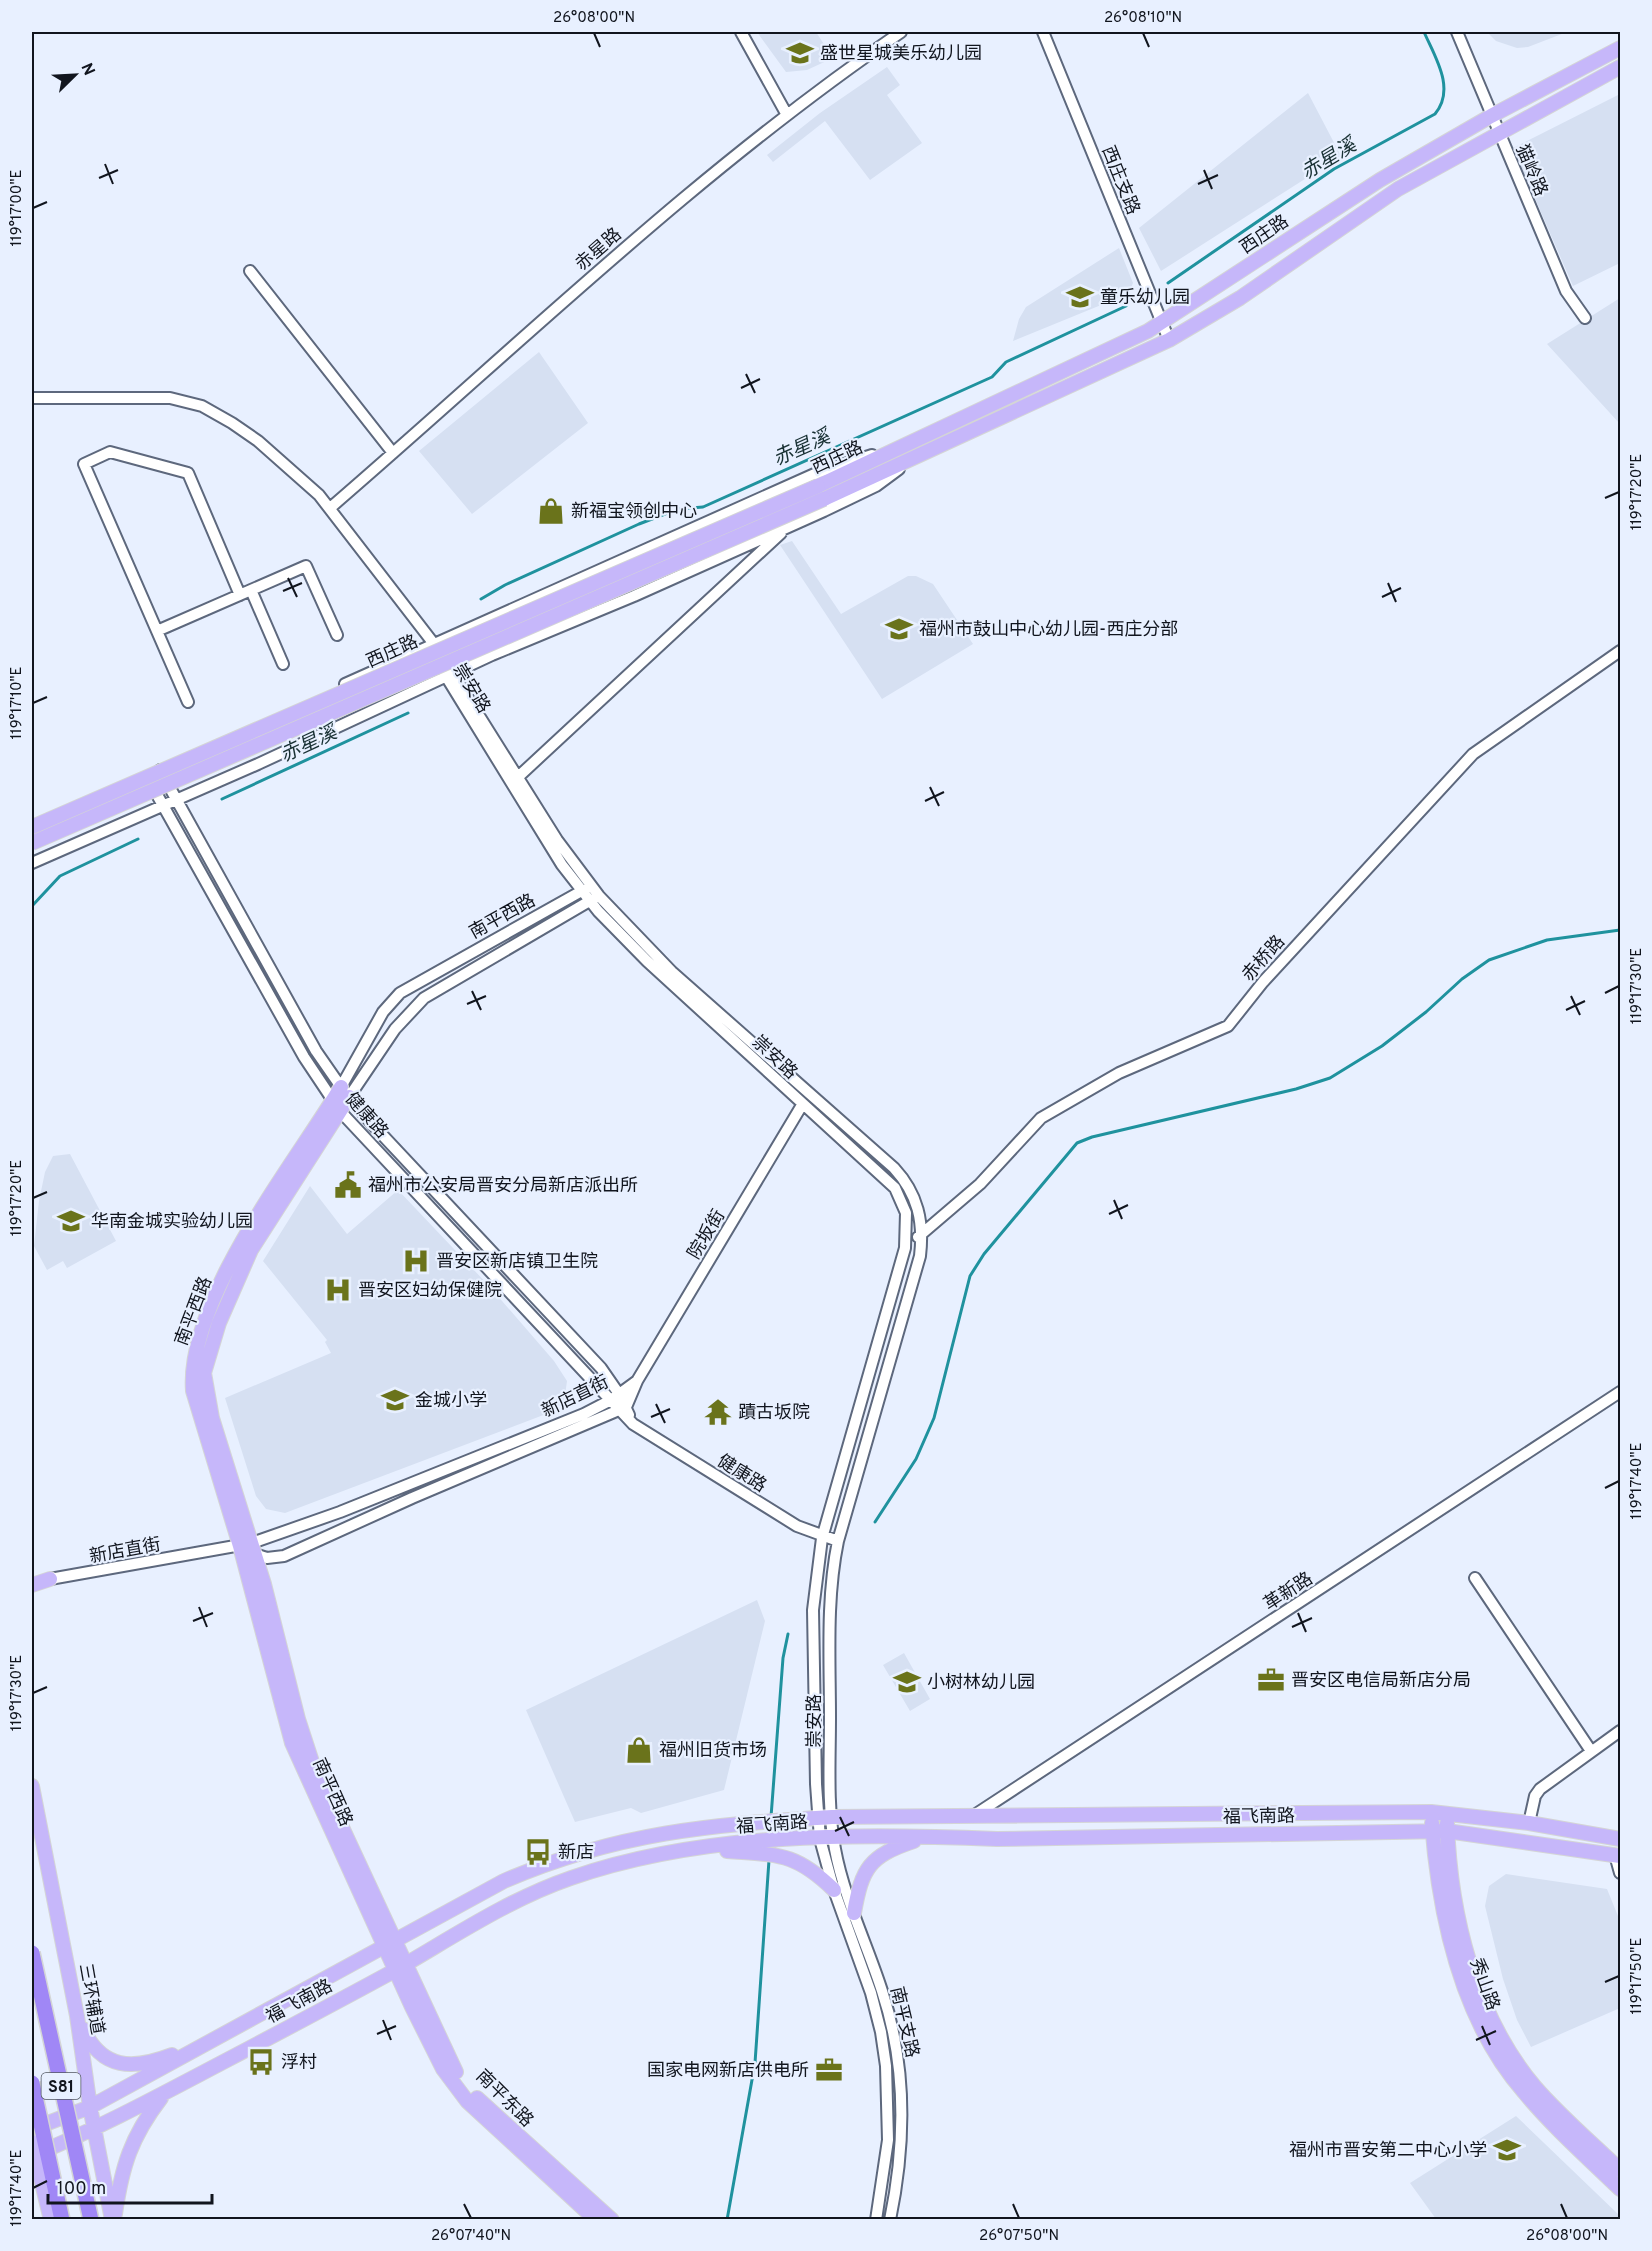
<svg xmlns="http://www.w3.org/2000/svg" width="1652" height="2251" viewBox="0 0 1652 2251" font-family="Overpass,'Noto Sans SC',sans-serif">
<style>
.built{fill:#d6e0f2}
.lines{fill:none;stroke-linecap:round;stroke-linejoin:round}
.stream{stroke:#1f929e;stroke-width:3}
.minor-casing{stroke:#5d687d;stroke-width:14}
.major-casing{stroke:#d4d5d6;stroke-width:16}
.minor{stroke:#fff;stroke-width:10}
.major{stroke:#c6b7fa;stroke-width:14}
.major-bridge-casing{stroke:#d4d5d6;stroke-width:16;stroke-linecap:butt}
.highway-bridge-casing{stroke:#d4d5d6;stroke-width:18;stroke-linecap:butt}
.major-bridge{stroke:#c6b7fa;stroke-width:14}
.highway-bridge{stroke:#a087f6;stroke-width:15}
.ticks{fill:none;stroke:#11151e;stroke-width:2}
.labels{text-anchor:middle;stroke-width:4.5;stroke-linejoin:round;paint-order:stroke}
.shield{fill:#e8f0ff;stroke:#525762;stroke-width:1.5}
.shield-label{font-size:16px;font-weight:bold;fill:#11151e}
.poi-label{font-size:18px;fill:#11151e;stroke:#e8f0ff;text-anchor:start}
.street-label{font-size:18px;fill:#11151e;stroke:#e8f0ff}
.water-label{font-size:20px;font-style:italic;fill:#183033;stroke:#e8f0ff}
.neatline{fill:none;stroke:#11151e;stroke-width:2}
.ticks-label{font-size:15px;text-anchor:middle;fill:#11151e}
</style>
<rect width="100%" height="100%" fill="#e8f0ff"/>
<path class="built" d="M757,32H816L833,58L807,70L786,72Z
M1487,32H1486H1567L1528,47L1517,48L1496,41Z
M887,67L900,85L887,95L922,143L870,180L825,121L773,162L767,155L820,113Z
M1308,93L1341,156L1161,271L1139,228Z
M1620,94V263L1573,286L1513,148Z
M1119,248L1133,283L1128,294L1013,341L1019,319L1026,307Z
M1620,298V424L1547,344Z
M539,352L588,423L472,514L419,451Z
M792,541L841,614L908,576H916L933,584L973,644L882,699L780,545Z
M70,1154L116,1241L67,1268L63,1261L47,1270L34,1246L39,1201L45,1172L53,1156Z
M310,1186L347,1234L398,1190L490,1287L554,1361L567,1381L564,1402L554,1411L285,1513L266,1509L256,1496L225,1398L331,1353L325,1342L327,1340L263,1261Z
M757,1600L765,1621L724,1790L641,1813L631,1808L575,1822L526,1710Z
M904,1653L930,1699L910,1711L883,1665Z
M1506,1874L1607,1889L1620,1921V2008L1531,2047L1517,2020L1503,1979L1485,1906L1489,1886Z
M1516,2116L1620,2216V2219H1436L1410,2183Z"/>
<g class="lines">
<path class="stream" d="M1168,283L1334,169L1435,114C1456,89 1435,57 1424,32
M481,599L505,585L639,524L678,509L703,507L992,377L1006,362L1126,306
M222,799L408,713
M32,906L60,876L138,839
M875,1522L916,1459L934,1418L970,1276L984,1254L1077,1143L1092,1137L1296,1089L1330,1078L1382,1046L1426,1012L1462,979L1489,960L1547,940L1620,930
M771,1817L783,1658L788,1634
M727,2220L755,2063L769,1860"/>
<defs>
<path id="minor" d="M741,32L787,115
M1043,32L1169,340
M1457,32L1566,291L1585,318
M250,271L393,453
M32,398H170L202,406L232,423L258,441L319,495L434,644L557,840L599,896L672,972L894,1168C918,1194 924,1222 920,1256L838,1541C826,1599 830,1659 830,1718C830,1761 827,1806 835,1849C844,1898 867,1944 882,1991C907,2066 906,2143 890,2220
M330,508C518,346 696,172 901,32
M251,590L283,664
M157,631L306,566L337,635
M436,660L562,865L598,911L647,961L895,1188L906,1213L905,1248L822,1538L813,1610L816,1784L820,1839L834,1890L871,1993L881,2032L886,2066L888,2140L876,2220
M345,684L819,472L872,455
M188,702L84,464L110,452L188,473L240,595
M160,770L316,1051L341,1087L373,1125L601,1368L619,1394L629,1415
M518,777L781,533
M151,784L304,1057L340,1111L633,1424L797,1526L838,1541
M32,863L258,764L492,655L634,596L824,511L876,486L899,469
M341,1087L383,1012L400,993L587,888
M349,1097L395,1029L424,998L593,899
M918,1237L980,1184L1041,1118L1119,1073L1228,1026L1263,982L1473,754L1620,651
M251,1553L267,1558L284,1556L412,1498L626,1407L637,1381L802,1105
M1475,1578L1591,1751
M50,1579L252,1543L340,1512L584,1414L611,1400L637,1381
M973,1816L1620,1392
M1529,1823L1535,1796L1540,1789L1620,1731
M1615,1855L1620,1873"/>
<path id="major" d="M818,486L1148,331L1380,180L1491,116L1620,48
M824,499L1169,340L1240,298L1398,189L1620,67
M341,1087C294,1165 186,1299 193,1391L240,1546L292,1743L412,2007L443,2069L467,2101L596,2220
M349,1097L251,1250L219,1323L204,1373L212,1418L264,1584L298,1719L313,1765L456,2072
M32,1585L50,1579
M32,1786L77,2016L90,2107L112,2220
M1432,1823C1439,1915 1461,2020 1524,2092C1553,2127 1588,2158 1620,2189
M1447,1823C1450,1915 1475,2016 1535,2087C1561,2117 1592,2143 1620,2170
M727,1851C778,1855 795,1852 834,1890
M854,1913C862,1868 869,1856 914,1841
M83,2029C102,2070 133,2070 172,2055
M477,2098L612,2220
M32,2129L90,2107L504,1881C618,1832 710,1825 832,1817L1431,1812L1529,1823L1620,1839
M36,2154C102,2127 164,2093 227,2060C282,2031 337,2002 392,1972C450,1939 507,1900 571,1878C703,1832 859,1833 997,1839L1447,1831L1620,1856
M115,2214C122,2166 131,2137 161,2098"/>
</defs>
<use href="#minor" class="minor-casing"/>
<use href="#major" class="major-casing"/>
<use href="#minor" class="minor"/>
<use href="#major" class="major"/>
<defs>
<path id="major-bridge" d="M32,827L818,486
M32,843L824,499
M32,2142L51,2220"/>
<path id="highway-bridge" d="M32,1953L91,2220
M32,2083L62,2220"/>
</defs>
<use href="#major-bridge" class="major-bridge-casing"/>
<use href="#highway-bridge" class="highway-bridge-casing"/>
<use href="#major-bridge" class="major-bridge"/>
<use href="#highway-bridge" class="highway-bridge"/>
</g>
<path class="ticks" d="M594,33L600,47M1143,33L1149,47M105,164L113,184M1204,170L1212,189M99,178L118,170M1198,184L1218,175M33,208L47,202M746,374L755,393M741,388L760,379M1605,498L1619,492M288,578L297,597M1388,583L1396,602M283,591L302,583M1382,597L1401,588M33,703L47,697M930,787L939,806M925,801L944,792M472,991L481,1010M1605,993L1619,986M1571,996L1580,1015M467,1004L486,996M1566,1010L1585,1001M33,1198L47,1192M1114,1200L1122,1219M1109,1214L1128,1205M656,1404L665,1423M651,1417L670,1409M1605,1488L1619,1481M199,1607L207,1627M1298,1613L1306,1632M193,1621L213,1613M1292,1627L1312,1618M33,1693L47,1687M840,1817L849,1836M835,1831L854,1822M1605,1982L1619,1976M383,2020L391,2040M1482,2026L1490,2045M377,2034L396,2026M1476,2040L1496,2031M33,2188L47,2181M464,2204L471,2218M1013,2204L1019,2218M1561,2204L1567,2218"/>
<defs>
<symbol id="school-bare" viewBox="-9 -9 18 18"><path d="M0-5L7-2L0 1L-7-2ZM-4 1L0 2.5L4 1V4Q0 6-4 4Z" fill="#6a731b" stroke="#e8f0ff" stroke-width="2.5" paint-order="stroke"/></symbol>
<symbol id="shop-bare" viewBox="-9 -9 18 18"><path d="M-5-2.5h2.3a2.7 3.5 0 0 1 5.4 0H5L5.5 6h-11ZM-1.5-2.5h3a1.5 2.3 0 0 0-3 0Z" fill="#6a731b" stroke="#e8f0ff" stroke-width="2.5" paint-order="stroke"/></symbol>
<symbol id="civic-bare" viewBox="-9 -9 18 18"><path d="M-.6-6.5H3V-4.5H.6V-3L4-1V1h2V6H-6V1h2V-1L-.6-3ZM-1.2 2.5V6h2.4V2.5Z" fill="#6a731b" stroke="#e8f0ff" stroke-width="2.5" paint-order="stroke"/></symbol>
<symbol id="hospital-bare" viewBox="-9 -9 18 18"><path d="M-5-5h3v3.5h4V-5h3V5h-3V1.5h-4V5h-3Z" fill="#6a731b" stroke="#e8f0ff" stroke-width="2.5" paint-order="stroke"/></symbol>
<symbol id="temple-bare" viewBox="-9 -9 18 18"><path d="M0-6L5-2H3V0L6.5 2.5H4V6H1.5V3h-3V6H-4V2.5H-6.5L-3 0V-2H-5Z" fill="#6a731b" stroke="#e8f0ff" stroke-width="2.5" paint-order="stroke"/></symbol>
<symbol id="office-bare" viewBox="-9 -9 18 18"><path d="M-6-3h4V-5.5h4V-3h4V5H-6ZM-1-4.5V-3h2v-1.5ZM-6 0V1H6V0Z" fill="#6a731b" stroke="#e8f0ff" stroke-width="2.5" paint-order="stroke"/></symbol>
<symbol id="bus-bare" viewBox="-9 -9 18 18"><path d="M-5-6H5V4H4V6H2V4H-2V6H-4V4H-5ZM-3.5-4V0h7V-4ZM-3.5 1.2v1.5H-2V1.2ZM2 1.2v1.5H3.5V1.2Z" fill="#6a731b" stroke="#e8f0ff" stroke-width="2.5" paint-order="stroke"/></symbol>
</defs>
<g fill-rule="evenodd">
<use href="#school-bare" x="781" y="34" width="38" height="38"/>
<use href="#school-bare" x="1061" y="278" width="38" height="38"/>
<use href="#shop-bare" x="532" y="492" width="38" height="38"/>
<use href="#school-bare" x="880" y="610" width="38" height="38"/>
<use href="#civic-bare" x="329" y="1166" width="38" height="38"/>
<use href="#school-bare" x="52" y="1202" width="38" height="38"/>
<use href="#hospital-bare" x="397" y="1242" width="38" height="38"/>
<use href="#hospital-bare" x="319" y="1271" width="38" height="38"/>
<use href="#school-bare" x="376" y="1381" width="38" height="38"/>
<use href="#temple-bare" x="699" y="1393" width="38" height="38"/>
<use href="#office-bare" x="1252" y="1661" width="38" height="38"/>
<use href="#school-bare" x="888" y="1663" width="38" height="38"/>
<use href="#shop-bare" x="620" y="1731" width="38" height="38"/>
<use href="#bus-bare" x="519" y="1833" width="38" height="38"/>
<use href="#bus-bare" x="242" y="2043" width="38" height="38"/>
<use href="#office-bare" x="810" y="2051" width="38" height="38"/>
<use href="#school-bare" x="1488" y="2131" width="38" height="38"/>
</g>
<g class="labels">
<rect class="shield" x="41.5" y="2073" width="39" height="26" rx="4.5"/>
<g class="shield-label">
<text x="61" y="2092">S81</text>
</g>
<g class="poi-label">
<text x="820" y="59">盛世星城美乐幼儿园</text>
<text x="1100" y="303">童乐幼儿园</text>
<text x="571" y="517">新福宝领创中心</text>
<text x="919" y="635">福州市鼓山中心幼儿园-西庄分部</text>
<text x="368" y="1191">福州市公安局晋安分局新店派出所</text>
<text x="91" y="1227">华南金城实验幼儿园</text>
<text x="436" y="1267">晋安区新店镇卫生院</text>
<text x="358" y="1296">晋安区妇幼保健院</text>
<text x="415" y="1406">金城小学</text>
<text x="738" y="1418">蹟古坂院</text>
<text x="1291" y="1686">晋安区电信局新店分局</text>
<text x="927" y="1688">小树林幼儿园</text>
<text x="659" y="1756">福州旧货市场</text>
<text x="558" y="1858">新店</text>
<text x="281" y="2068">浮村</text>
<text x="809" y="2076" text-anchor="end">国家电网新店供电所</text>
<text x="1487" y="2156" text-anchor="end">福州市晋安第二中心小学</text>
</g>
<g class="street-label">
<text transform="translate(1532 170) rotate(67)" y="6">猫岭路</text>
<text transform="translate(1121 180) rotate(68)" y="6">西庄支路</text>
<text transform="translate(1264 234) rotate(-34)" y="6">西庄路</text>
<text transform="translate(598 249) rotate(-41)" y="6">赤星路</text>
<text transform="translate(837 457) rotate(-25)" y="6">西庄路</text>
<text transform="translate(392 651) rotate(-24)" y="6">西庄路</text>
<text transform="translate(472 688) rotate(59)" y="6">崇安路</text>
<text transform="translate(502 916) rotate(-29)" y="6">南平西路</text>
<text transform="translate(1263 958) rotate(-49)" y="6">赤桥路</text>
<text transform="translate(775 1057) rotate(43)" y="6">崇安路</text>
<text transform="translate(367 1115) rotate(48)" y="6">健康路</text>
<text transform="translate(706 1234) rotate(-59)" y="6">院坂街</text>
<text transform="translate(193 1311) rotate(-69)" y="6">南平西路</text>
<text transform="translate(575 1396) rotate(-26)" y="6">新店直街</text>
<text transform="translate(742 1473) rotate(32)" y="6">健康路</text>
<text transform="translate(125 1550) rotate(-10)" y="6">新店直街</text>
<text transform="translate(1288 1591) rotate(-33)" y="6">革新路</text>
<text transform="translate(814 1721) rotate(-90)" y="6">崇安路</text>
<text transform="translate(333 1792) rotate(66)" y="6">南平西路</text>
<text transform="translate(1259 1816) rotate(-1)" y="6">福飞南路</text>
<text transform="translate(772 1824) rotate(-4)" y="6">福飞南路</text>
<text transform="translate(1485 1984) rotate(70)" y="6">秀山路</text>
<text transform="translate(92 1999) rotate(80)" y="6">三环辅道</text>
<text transform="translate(299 2001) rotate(-28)" y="6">福飞南路</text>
<text transform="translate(905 2022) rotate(77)" y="6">南平支路</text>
<text transform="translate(505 2098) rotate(45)" y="6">南平东路</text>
</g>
<g class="water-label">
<text transform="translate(1328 158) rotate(-31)" y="7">赤星溪</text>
<text transform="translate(801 447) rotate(-24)" y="7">赤星溪</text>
<text transform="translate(308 743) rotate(-25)" y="7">赤星溪</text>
</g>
</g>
<rect width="1652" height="2251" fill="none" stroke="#e8f0ff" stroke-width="66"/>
<g transform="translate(75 75) rotate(66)" stroke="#e8f0ff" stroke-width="4.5" paint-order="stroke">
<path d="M0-4.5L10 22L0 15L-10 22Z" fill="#11151e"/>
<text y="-9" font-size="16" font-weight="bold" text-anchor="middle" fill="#11151e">N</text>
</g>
<path d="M48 2194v9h164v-9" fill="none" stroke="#11151e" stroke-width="3"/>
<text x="57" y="2194" font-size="18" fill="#11151e" stroke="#e8f0ff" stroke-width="4.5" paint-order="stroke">100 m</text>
<rect x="33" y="33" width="1586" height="2185" class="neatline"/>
<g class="ticks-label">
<text x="594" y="22">26°08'00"N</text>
<text x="1143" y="22">26°08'10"N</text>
<text transform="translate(16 208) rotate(-90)" y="5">119°17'00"E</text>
<text transform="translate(1636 492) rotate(-90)" y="5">119°17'20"E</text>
<text transform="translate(16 703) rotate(-90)" y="5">119°17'10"E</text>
<text transform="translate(1636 986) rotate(-90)" y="5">119°17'30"E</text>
<text transform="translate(16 1198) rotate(-90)" y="5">119°17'20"E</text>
<text transform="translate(1636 1481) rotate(-90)" y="5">119°17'40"E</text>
<text transform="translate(16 1693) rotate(-90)" y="5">119°17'30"E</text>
<text transform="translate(1636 1976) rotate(-90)" y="5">119°17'50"E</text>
<text transform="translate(16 2188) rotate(-90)" y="5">119°17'40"E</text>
<text x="471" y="2240">26°07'40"N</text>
<text x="1019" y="2240">26°07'50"N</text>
<text x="1567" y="2240">26°08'00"N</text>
</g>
</svg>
